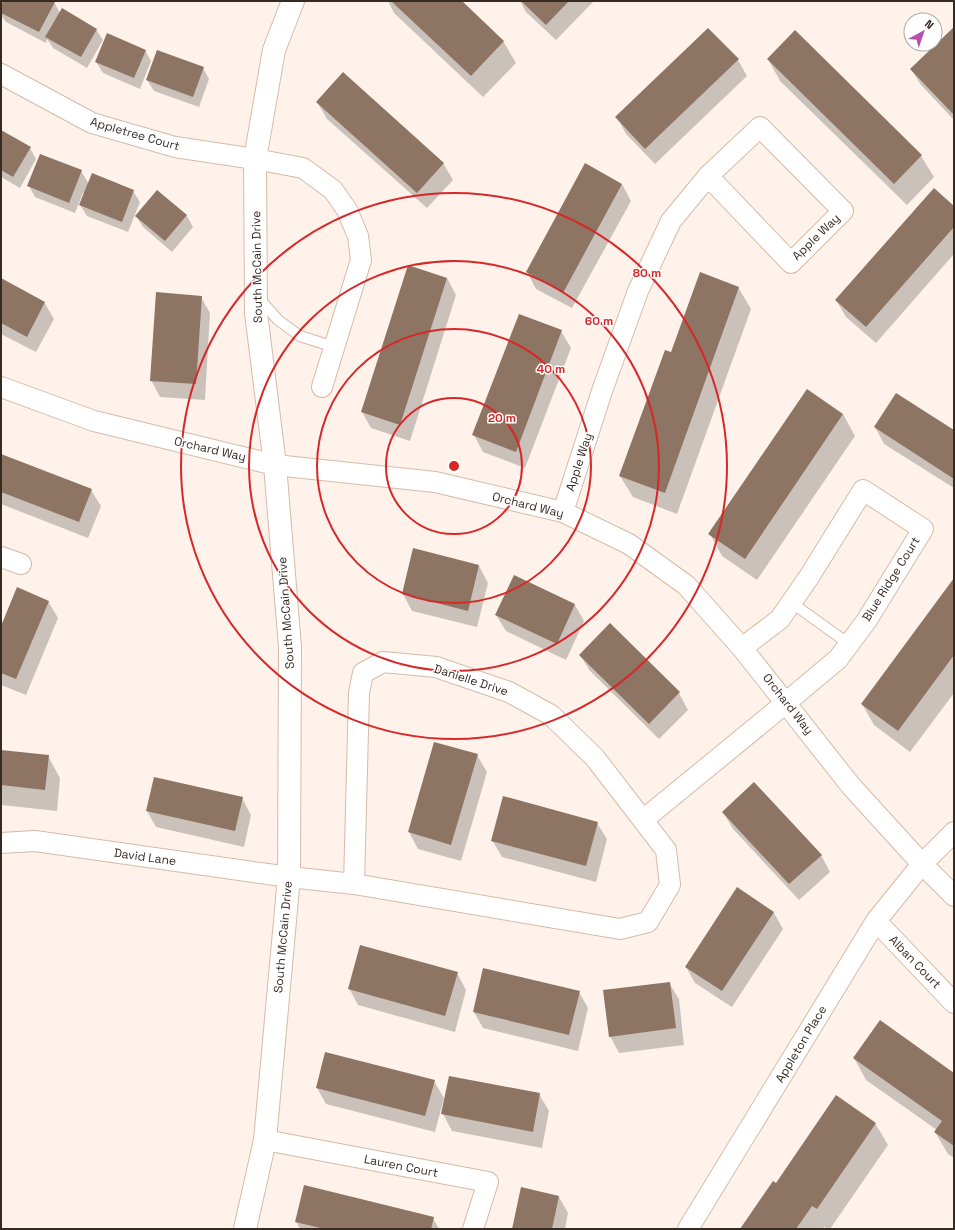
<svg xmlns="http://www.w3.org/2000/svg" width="955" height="1230" viewBox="0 0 955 1230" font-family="'Space Grotesk',sans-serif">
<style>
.shadow{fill:#0003}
.building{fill:#8e7462}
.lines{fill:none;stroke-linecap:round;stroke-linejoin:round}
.lane-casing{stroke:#d7baa6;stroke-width:12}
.street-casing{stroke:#d7baa6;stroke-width:22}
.secondary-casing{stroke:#d7baa6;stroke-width:24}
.lane{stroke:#fff;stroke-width:10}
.street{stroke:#fff;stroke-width:20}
.secondary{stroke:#fff;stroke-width:22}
.ring{fill:none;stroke:#d62828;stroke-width:2}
.labels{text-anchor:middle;stroke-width:3;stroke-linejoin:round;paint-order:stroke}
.street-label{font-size:12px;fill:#362b23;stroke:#fff}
.centre{fill:#d62828;stroke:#fff;stroke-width:2}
.ring-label{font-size:12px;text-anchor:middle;font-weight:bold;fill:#d62828;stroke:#fff;stroke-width:3;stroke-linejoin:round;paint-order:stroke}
</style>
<rect width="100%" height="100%" fill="#fef2ea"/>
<path class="shadow" d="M5,1H51L54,2L60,13L96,29L103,40L87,68L53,48L47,39L46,43L6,22L1,15V8Z
M388,1H460L503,41L516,63L483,97L394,13Z
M520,1H594L556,40L526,12Z
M954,29V120L921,85L911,69Z
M145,50L151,61L140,89L103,73L96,62Z
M768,59L921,156L934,177L907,205L780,81Z
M738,60L747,76L655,164L626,134L617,117Z
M203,68L209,79L199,107L154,91L147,80Z
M317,102L443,163L453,180L427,208L327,119Z
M1,131L30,148L36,159L20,188L1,177Z
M81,171L89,184L133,191L140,202L128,232L87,216L80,205L85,194L83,193L75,213L35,197L29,186Z
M622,184L631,201L572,308L536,289L527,272Z
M157,191L187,216L193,227L172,252L143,227L136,216Z
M954,208V254L876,343L846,317L836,300Z
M447,278L456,295L410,441L371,428L362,412Z
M1,279L44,302L54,319L36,352L1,334Z
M738,287L751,309L677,514L633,497L620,476Z
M201,297L210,313L205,400L160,397L151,380Z
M561,331L571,348L525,468L483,452L474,435Z
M843,414L855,436L757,580L722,556L710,534Z
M875,427L954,432V488L884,444Z
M1,455L91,490L101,506L88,538L1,504Z
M414,550L479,566L488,583L477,627L412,611L403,594Z
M954,580V693L910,752L874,725L862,704Z
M48,601L58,618L26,695L1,685V629Z
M575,605L584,621L566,660L506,631L496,615Z
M610,625L679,693L688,710L659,739L590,671L580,655Z
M1,751L48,756L60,778L57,811L1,805Z
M477,755L487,772L461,861L418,849L409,832Z
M242,798L251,815L244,847L156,827L147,811Z
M723,812L821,855L830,872L799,900L733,829Z
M597,823L607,839L596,882L502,857L492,840Z
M737,889L774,913L783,929L732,1007L695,983L686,967Z
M457,973L466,990L455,1032L358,1005L349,988Z
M669,983L679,999L684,1045L619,1053L610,1036Z
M579,992L588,1008L578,1051L483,1028L474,1012Z
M854,1058L954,1074V1158L948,1154L935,1132L937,1130L866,1080Z
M434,1081L444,1098L435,1132L326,1104L317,1088Z
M539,1094L549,1111L542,1148L452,1131L443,1114Z
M875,1123L888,1145L830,1229L824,1227L823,1229H741L776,1184Z
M559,1197L568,1213L565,1229H513Z
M433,1218L439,1229H300L296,1221Z"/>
<path class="building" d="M3,1H54L55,2L39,32L1,13V6Z
M391,1H462L504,41L471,76Z
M521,1H569L546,25Z
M62,8L97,29L81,57L45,37Z
M954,27V115L910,69Z
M708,28L739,59L645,149L615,117Z
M795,30L922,155L894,184L767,59Z
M107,33L146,50L134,78L95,62Z
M157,50L204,67L193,97L146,80Z
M343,72L444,163L417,193L316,102Z
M1,130L31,147L13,177L1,170Z
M40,154L82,170L69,203L27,186Z
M585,163L622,184L563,293L526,272Z
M92,173L134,190L122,222L79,205Z
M934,188L954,206V227L866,327L835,300Z
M157,190L187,215L165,241L135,216Z
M408,265L447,278L400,425L361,412Z
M700,272L739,287L665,493L619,476L665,350L671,352Z
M1,278L45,302L27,337L1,323Z
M156,292L202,296L196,384L150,381Z
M519,314L562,330L516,452L472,435Z
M807,389L843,414L745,559L708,534Z
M896,393L954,430V479L874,427Z
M1,454L92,489L79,522L1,492Z
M413,548L479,565L468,611L402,594Z
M514,575L575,604L557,644L495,615Z
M954,578V655L898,731L861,704Z
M17,587L49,601L16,679L1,673V626Z
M610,623L680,692L649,724L579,655Z
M434,742L478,754L451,845L408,832Z
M1,750L49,755L45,790L1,785Z
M154,777L243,797L235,831L146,811Z
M754,782L822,855L789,884L722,812Z
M503,796L598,822L586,866L491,841Z
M737,887L774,912L722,991L685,967Z
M360,945L458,972L445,1016L348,989Z
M483,968L580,991L569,1035L473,1012Z
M670,982L676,1028L609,1037L603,990Z
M880,1020L954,1073V1146L934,1132L942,1121L853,1058Z
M325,1052L435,1080L425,1116L316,1088Z
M449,1076L540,1093L533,1132L441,1114Z
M836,1095L876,1123L817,1209L812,1206L796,1229H740L773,1181L776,1183Z
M304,1185L434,1217L431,1229H325L295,1222Z
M521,1187L559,1196L552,1229H512Z"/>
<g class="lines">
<defs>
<path id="lane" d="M258,297L278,320L300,336L334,347
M792,603L849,644"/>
<path id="street" d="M1,74L92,123L175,147L255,159L303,168L333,190L347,210L358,236L361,260L322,387
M760,127L843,211L791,263L708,176Z
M1,387L94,421L275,465L435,482L563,512L629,544L686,585L742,648L851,786L922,864L954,896
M563,512L602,391L638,291L671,221L708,176
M1,557L21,564
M643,820L770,716L838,659L867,620L923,529L863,490L809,577L780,619L742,648
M1,843L35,841L289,877L354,884L620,929L648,922L670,885L666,850L595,758L551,715L509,692L436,667L383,662L363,673L359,693L354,884
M876,921L954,1003
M265,1140L488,1182L473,1229
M688,1229L876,921L922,864L954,832"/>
<path id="secondary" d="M245,1229L265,1140L289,877L290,647L275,465L256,313L255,159L274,50L293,1"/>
</defs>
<use href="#lane" class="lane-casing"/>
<use href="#street" class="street-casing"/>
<use href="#secondary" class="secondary-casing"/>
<use href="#lane" class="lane"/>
<use href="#street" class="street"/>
<use href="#secondary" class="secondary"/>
</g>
<g class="ring">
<circle cx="454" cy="466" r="68"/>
<circle cx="454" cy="466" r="137"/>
<circle cx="454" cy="466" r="205"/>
<circle cx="454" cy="466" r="273"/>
</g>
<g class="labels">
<g class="street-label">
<text transform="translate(135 134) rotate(16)" y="4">Appletree Court</text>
<text transform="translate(816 237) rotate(-44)" y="4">Apple Way</text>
<text transform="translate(257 267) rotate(-91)" y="4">South McCain Drive</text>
<text transform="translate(210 449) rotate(13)" y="4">Orchard Way</text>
<text transform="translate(579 462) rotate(-72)" y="4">Apple Way</text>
<text transform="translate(528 505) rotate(14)" y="4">Orchard Way</text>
<text transform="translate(891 579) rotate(-58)" y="4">Blue Ridge Court</text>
<text transform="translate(286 613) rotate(-94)" y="4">South McCain Drive</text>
<text transform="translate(471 680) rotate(18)" y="4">Danielle Drive</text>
<text transform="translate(788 704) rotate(52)" y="4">Orchard Way</text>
<text transform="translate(145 857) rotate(8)" y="4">David Lane</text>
<text transform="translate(283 937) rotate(-85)" y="4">South McCain Drive</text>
<text transform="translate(915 962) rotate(46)" y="4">Alban Court</text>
<text transform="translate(801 1044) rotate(-59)" y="4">Appleton Place</text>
<text transform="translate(401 1166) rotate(11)" y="4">Lauren Court</text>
</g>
</g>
<circle cx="454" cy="466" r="6" class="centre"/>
<g class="ring-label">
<text x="647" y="277">80 m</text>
<text x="599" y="325">60 m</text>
<text x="551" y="373">40 m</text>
<text x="502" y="422">20 m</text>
</g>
<rect width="955" height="1230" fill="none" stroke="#362b23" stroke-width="4"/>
<g transform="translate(923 32) rotate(40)"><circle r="19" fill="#ffffff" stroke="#afaaa7"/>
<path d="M0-3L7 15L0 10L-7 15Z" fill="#b64eb0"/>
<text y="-6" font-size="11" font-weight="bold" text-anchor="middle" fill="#362b23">N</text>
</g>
</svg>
